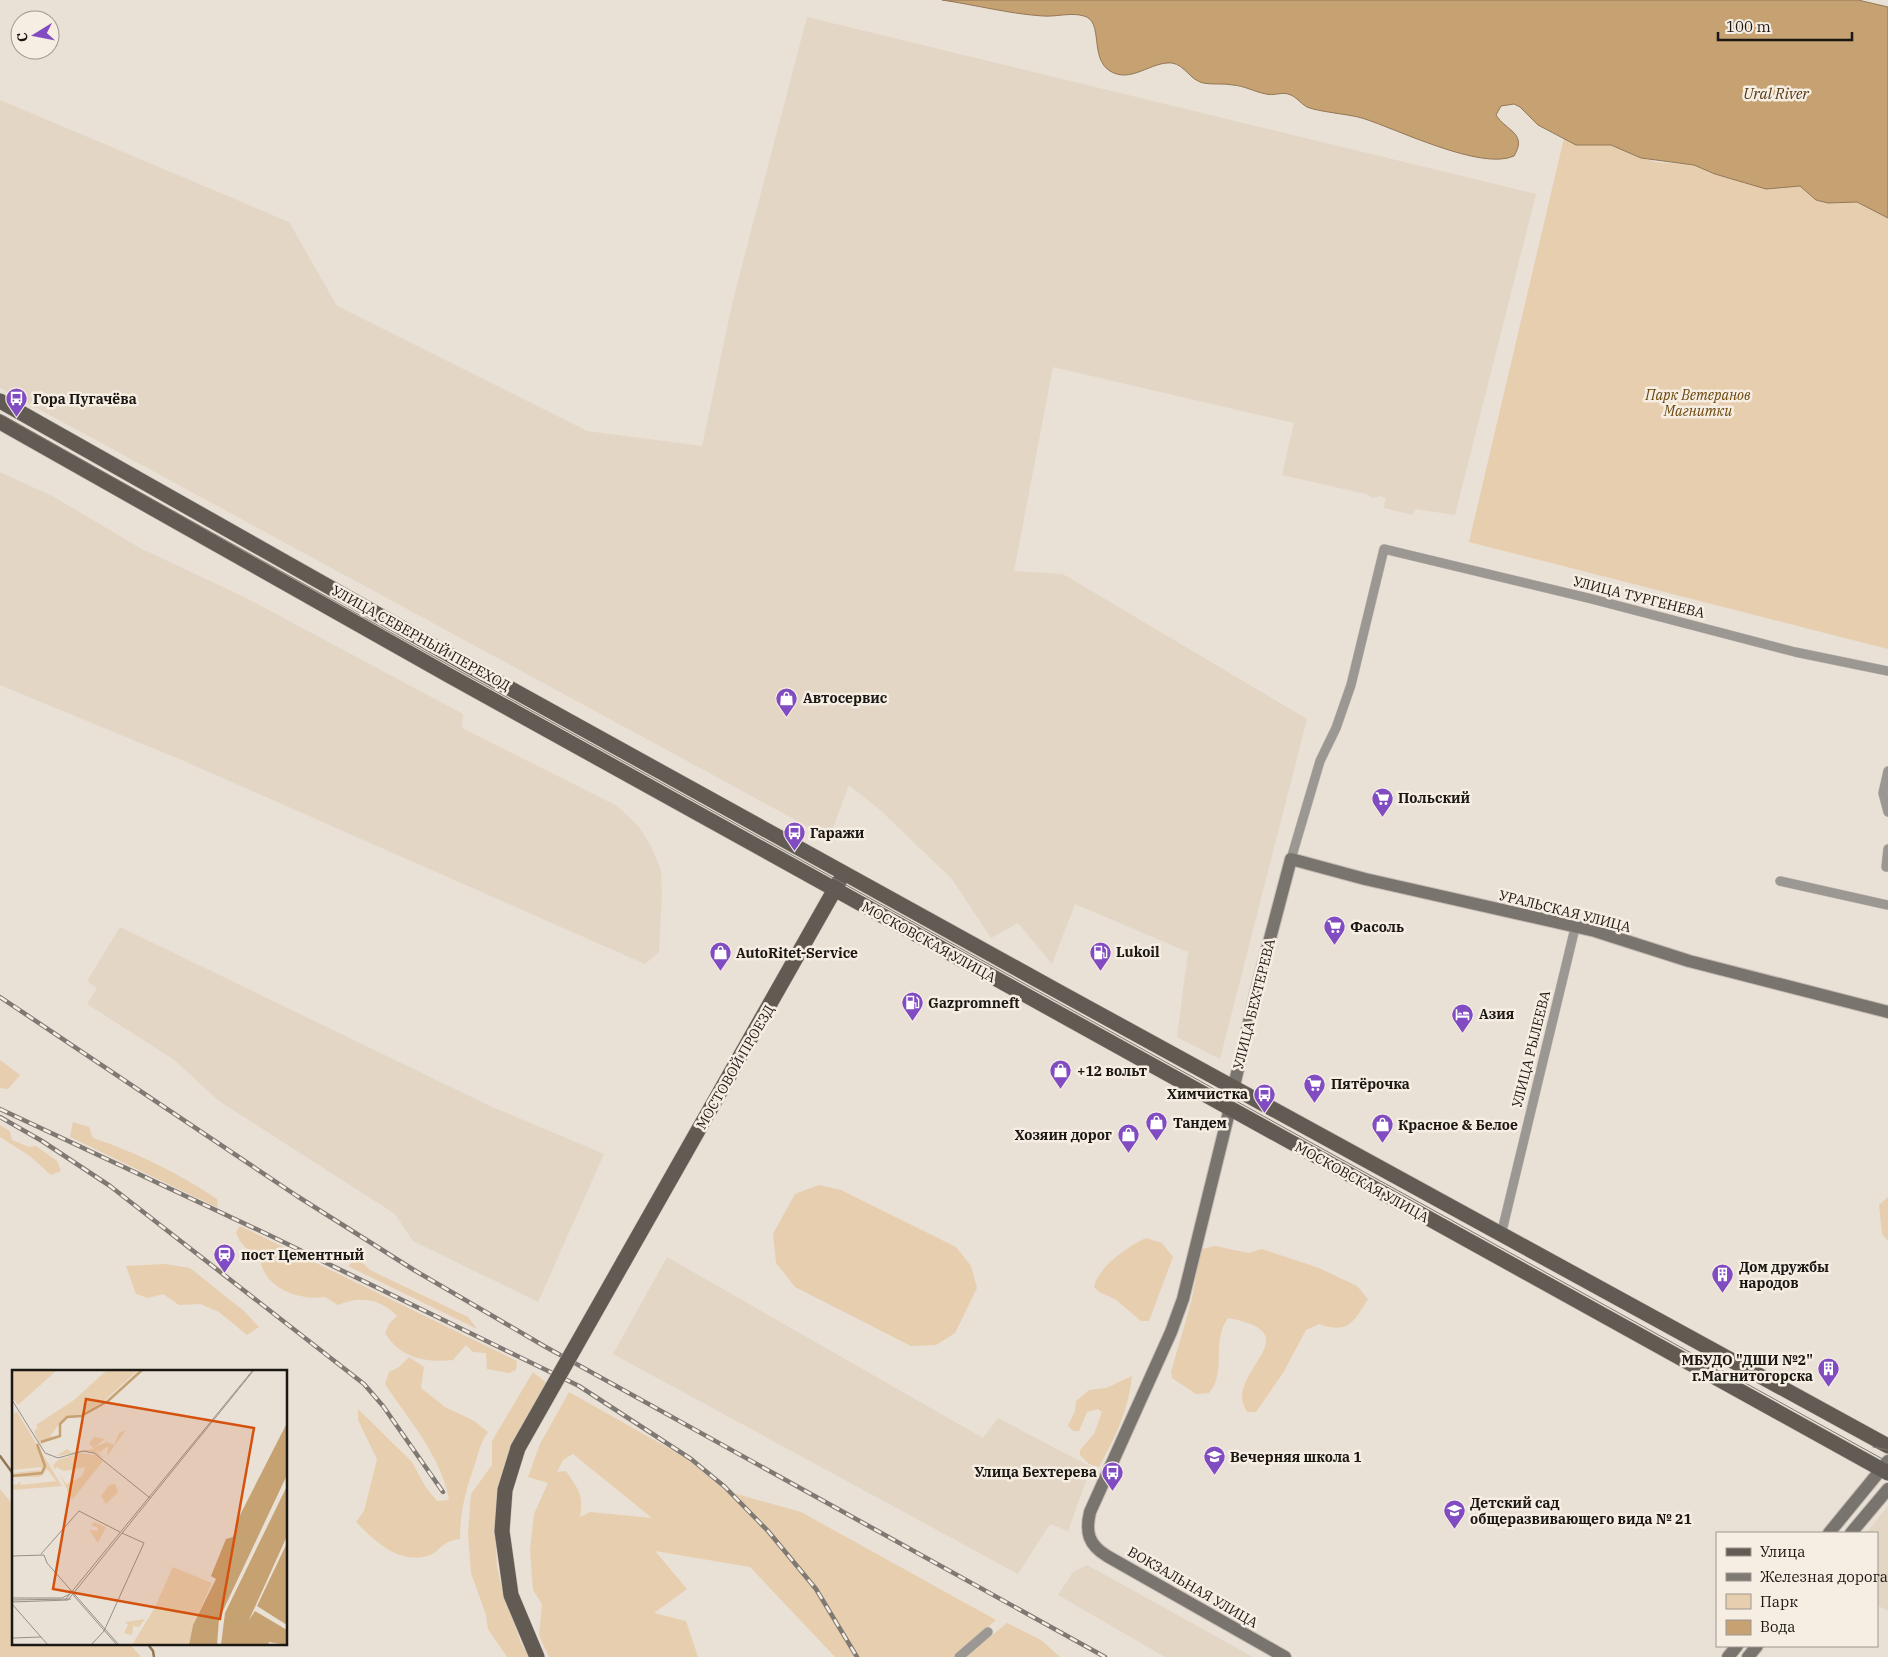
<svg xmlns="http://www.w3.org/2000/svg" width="1888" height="1657" viewBox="0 0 1888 1657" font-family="'IBM Plex Serif',serif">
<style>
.built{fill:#e3d6c5}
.green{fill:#e7ceaf;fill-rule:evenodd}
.water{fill:#c6a172;stroke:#937856}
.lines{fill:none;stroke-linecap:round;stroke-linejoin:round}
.stream{stroke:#937856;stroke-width:2.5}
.street-casing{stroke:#c4bcb3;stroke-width:10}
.secondary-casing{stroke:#c4bcb3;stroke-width:14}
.primary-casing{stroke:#c4bcb3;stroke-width:16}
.street{stroke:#9b9793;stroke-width:9}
.secondary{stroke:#79746e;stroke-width:12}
.primary{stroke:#615b53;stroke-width:15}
.tram{stroke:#7f7973;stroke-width:1}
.rail-casing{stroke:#7f7973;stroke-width:4.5}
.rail{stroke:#f6ede3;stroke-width:2.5;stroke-dasharray:8;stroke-linecap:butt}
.primary-bridge-casing{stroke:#c4bcb3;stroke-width:16;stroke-linecap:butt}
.primary-bridge{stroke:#615b53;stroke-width:15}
.labels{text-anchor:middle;stroke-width:5;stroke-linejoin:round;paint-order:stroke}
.park-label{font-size:14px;font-style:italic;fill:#694408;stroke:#f6ede3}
.poi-label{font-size:14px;font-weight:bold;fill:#1b1814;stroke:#f6ede3;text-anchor:start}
.street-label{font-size:14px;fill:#1b1814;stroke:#f6ede3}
.water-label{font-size:15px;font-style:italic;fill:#523712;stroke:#f6ede3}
.inset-river{fill:none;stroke:#c6a172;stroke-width:2.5}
.inset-road{fill:none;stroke:#979088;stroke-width:1}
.view{fill:#d4520d;fill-opacity:0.15;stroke:#d4520d;stroke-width:2.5}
.inset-edge{fill:none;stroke:#1b1814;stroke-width:2.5}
</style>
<rect width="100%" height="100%" fill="#e9e0d6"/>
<path class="built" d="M807,17L1536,194L1455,515L1415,509L1413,515L1384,508L1386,498L1380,496L1373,498L1366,494L1282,475L1294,423L1053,367L1014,571L1063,574L1307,719L1220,1059L1177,1037L1188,952L1075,904L1052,964L1018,923L991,938L952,879L880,810L849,785L829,838L0,388V100L289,222L337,306L587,431L702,446L733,300Z
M0,472L54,497L140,548L244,597L463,714L462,728L617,806L639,827L651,846L661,871L662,894L659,952L645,964L184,761L0,685Z
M120,927L490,1106L604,1154L538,1302L413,1241L395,1214L219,1101L173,1059L87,1004L97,988L87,981Z
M667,1257L983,1438L998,1418L1091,1467L1068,1531L1050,1524L1018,1574L613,1354Z
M1888,1506V1611L1877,1605V1533H1866Z
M1087,1565L1253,1657H1165L1058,1595L1073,1572Z"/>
<path class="green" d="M1564,138L1576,145H1611L1655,162L1694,165L1751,184L1800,186L1828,203L1857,202L1888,218V649L1469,542Z
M0,1060L20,1075L8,1089L0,1088Z
M73,1122L89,1127L93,1138C138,1153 178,1173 217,1199L218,1208L70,1137Z
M0,1125L10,1131L12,1140L29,1147L36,1146L57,1161L61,1171L51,1175L30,1156L0,1137Z
M819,1185L841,1190L956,1247L971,1266L977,1288L955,1333L936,1345L911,1346L795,1287L776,1263L773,1234L795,1194Z
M1888,1197V1241L1882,1234L1879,1205Z
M240,1226L517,1361L516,1370L509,1373L487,1369L486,1353L473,1352L466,1345L453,1360C426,1363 400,1358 385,1333L389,1324L397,1316C380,1298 360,1296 338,1305L325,1297C307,1300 283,1294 270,1280C263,1273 261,1264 259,1255C247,1250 240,1245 236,1232Z
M1146,1238L1162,1243L1173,1257L1149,1321H1141L1115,1299L1099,1292L1094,1287C1099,1266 1127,1247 1146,1238Z
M1215,1246L1248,1253L1262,1249L1319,1268L1357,1286L1368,1299C1353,1323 1348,1334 1319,1324L1306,1330L1283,1373L1256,1412H1247C1245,1408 1242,1402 1242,1397C1243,1362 1304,1332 1228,1318C1211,1341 1227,1373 1209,1393L1196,1394L1172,1378L1171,1372L1192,1299L1200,1255L1202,1249Z
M357,1258L370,1270L468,1317L477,1329L348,1266Z
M165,1264L190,1268L244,1311L259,1327L247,1335L219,1312L200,1304L179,1305L163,1294L148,1298L136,1294L126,1266Z
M409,1357L424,1367L421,1388L445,1407L474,1421L488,1432C479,1445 479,1452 474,1467C465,1492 460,1513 460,1539C440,1541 440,1553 427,1556C397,1564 374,1540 356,1522L364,1511L377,1459L358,1420V1409L412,1462L425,1486L437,1501L449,1500C442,1457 408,1419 385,1384L389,1372L399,1367Z
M533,1372L549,1385L495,1531L497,1567L502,1589L521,1643L529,1657H507L488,1629L486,1615L471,1573L468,1533L471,1494L492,1465V1441Z
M1132,1376C1129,1408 1115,1438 1099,1467L1089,1464L1080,1455V1450L1094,1434L1102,1412L1098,1409L1087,1412L1079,1431H1073L1068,1426L1075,1411L1076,1401L1089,1390L1106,1388Z
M569,1392L686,1458L726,1491L801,1512L996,1620L953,1657H835L750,1567L655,1551L687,1589L654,1613L686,1621L698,1657H549L539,1635L542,1604L533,1590L530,1550L534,1514L548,1483L528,1477L540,1444ZM573,1454L652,1518L590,1512L580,1517C584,1494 578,1489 566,1471L557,1472L563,1460Z
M0,1489L14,1506V1643H129L141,1657H0Z
M1007,1623L1041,1640L1060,1657H966Z"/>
<path class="water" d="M942,0H1858L1888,7V218L1857,202L1828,203L1816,200L1800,186L1766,189L1715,174L1694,165L1641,158L1611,145H1576L1538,125L1520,107L1514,104L1501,106L1496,115C1506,131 1528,133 1514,156C1481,171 1397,129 1362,118C1348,114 1319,112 1307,107C1300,103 1296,96 1288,94C1281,92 1274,96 1266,94C1255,92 1245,86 1233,85C1224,83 1213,85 1203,83C1190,80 1185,65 1172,63C1151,61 1131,84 1110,71C1089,58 1104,21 1084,16C1071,12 1057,17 1043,16C1010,14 976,5 942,0Z"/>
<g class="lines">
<path class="stream" d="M0,1456L14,1475
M147,1643L153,1651L154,1657"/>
<defs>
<path id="street" d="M1888,771L1883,793L1888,812
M1888,849L1886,867H1888
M1291,859L1320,761L1336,728L1351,685L1384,549L1592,599L1795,652L1888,671
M1780,881L1888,905
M1501,1235L1575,928
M959,1657L988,1632"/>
<path id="secondary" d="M1234,1086L1258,984L1291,859L1365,879L1595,931L1689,961L1888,1012
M1230,1108L1183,1299L1171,1332L1090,1512C1085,1533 1089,1545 1107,1556L1285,1657
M1829,1533L1888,1461
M1851,1533L1888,1489
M1728,1657L1737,1646
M1748,1657L1757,1646"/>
<path id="primary" d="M0,401L462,662L1061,993L1888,1446
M0,422L450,676L1888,1473
M624,1261L839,882
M518,1448L505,1490L502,1531L511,1595L537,1657"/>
</defs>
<use href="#street" class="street-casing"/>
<use href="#secondary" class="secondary-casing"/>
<use href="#primary" class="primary-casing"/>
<use href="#street" class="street"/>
<use href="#secondary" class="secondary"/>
<use href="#primary" class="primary"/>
<path class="tram" d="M0,414L456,669L1888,1462
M1873,1447L1888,1450"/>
<defs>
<path id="rail" d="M0,997L297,1196L414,1270L544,1346L1105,1657
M0,1109L271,1236L579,1386L691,1459L725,1487L768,1531L816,1589L857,1657
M0,1117L42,1141L110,1186L364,1384L383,1406L443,1492"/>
</defs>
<use href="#rail" class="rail-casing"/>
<use href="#rail" class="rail"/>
<defs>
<path id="primary-bridge" d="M518,1448L624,1261"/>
</defs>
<use href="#primary-bridge" class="primary-bridge-casing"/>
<use href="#primary-bridge" class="primary-bridge"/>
</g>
<defs>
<symbol id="bus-pin" viewBox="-11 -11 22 30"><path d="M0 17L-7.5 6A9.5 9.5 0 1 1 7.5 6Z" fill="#814bc2" stroke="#f6ede3"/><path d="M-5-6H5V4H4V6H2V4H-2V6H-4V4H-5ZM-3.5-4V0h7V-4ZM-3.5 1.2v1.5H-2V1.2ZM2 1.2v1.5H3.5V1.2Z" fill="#fff"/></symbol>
<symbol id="shop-pin" viewBox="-11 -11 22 30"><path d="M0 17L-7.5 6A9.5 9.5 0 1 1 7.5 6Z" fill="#814bc2" stroke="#f6ede3"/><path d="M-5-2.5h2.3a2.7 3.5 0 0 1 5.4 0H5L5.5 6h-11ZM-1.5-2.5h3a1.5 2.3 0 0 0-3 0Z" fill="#fff"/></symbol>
<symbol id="supermarket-pin" viewBox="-11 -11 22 30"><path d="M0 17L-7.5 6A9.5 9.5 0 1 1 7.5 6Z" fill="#814bc2" stroke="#f6ede3"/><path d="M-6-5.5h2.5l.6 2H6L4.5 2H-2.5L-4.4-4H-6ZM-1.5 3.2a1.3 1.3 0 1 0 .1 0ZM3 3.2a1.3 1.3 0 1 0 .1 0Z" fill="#fff"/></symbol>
<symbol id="fuel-pin" viewBox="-11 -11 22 30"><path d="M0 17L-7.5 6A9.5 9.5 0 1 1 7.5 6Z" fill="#814bc2" stroke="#f6ede3"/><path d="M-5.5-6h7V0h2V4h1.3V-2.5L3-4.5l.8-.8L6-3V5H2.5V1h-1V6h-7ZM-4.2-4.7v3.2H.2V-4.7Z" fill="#fff"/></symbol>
<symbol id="hotel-pin" viewBox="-11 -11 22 30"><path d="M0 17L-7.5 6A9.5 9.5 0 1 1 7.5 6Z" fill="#814bc2" stroke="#f6ede3"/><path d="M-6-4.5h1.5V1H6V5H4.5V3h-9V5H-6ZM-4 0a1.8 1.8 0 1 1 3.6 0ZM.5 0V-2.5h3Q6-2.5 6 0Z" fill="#fff"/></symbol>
<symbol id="station-pin" viewBox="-11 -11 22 30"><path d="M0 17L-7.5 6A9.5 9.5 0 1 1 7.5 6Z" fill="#814bc2" stroke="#f6ede3"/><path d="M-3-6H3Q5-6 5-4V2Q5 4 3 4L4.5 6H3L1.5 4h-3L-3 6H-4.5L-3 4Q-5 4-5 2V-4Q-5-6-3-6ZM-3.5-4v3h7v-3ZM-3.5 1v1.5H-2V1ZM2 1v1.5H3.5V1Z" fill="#fff"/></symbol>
<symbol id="building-pin" viewBox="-11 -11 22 30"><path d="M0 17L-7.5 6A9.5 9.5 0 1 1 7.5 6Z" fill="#814bc2" stroke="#f6ede3"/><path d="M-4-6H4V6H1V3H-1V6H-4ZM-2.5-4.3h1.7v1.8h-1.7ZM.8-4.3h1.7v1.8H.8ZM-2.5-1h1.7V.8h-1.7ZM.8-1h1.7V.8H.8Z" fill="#fff"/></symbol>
<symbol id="school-pin" viewBox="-11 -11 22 30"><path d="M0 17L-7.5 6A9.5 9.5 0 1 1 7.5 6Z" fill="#814bc2" stroke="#f6ede3"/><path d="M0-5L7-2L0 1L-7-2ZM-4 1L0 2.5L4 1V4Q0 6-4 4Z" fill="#fff"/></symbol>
</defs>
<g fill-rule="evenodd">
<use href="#bus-pin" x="4" y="386" width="25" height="34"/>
<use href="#shop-pin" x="774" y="686" width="25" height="34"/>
<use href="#supermarket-pin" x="1370" y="786" width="25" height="34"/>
<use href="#bus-pin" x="782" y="820" width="25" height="34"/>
<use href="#supermarket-pin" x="1322" y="914" width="25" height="34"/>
<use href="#fuel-pin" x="1088" y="940" width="25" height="34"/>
<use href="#shop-pin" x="708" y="940" width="25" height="34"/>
<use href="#fuel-pin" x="900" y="990" width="25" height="34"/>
<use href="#hotel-pin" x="1450" y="1002" width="25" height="34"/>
<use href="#shop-pin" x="1048" y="1058" width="25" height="34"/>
<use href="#supermarket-pin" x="1302" y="1072" width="25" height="34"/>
<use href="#bus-pin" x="1252" y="1082" width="25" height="34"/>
<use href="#shop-pin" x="1144" y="1110" width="25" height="34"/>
<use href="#shop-pin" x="1370" y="1112" width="25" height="34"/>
<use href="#shop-pin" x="1116" y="1122" width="25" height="34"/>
<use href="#station-pin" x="212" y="1242" width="25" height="34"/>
<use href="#building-pin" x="1710" y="1262" width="25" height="34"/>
<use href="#building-pin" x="1816" y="1356" width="25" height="34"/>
<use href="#school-pin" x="1202" y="1444" width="25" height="34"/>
<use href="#bus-pin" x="1100" y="1460" width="25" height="34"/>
<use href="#school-pin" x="1442" y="1498" width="25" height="34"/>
</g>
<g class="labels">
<g class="park-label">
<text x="1698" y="400">Парк Ветеранов<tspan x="1698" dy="16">Магнитки</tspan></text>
</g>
<g class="poi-label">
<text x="33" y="404">Гора Пугачёва</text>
<text x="803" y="703">Автосервис</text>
<text x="1398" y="803">Польский</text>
<text x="810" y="838">Гаражи</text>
<text x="1350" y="932">Фасоль</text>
<text x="1116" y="957">Lukoil</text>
<text x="736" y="958">AutoRitet-Service</text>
<text x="928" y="1008">Gazpromneft</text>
<text x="1479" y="1019">Азия</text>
<text x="1077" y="1076">+12 вольт</text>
<text x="1331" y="1089">Пятёрочка</text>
<text x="1248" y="1099" text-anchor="end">Химчистка</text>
<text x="1173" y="1128">Тандем</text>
<text x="1398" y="1130">Красное &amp; Белое</text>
<text x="1112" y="1140" text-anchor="end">Хозяин дорог</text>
<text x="241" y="1260">пост Цементный</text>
<text x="1739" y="1272">Дом дружбы<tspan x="1739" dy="16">народов</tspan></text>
<text x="1813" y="1365" text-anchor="end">МБУДО "ДШИ №2"<tspan x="1813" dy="16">г.Магнитогорска</tspan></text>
<text x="1230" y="1462">Вечерняя школа 1</text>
<text x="1097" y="1477" text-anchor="end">Улица Бехтерева</text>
<text x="1470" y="1508">Детский сад<tspan x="1470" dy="16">общеразвивающего вида № 21</tspan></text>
</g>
<g class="street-label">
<text transform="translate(1639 597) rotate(14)" y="5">УЛИЦА ТУРГЕНЕВА</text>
<text transform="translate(421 638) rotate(29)" y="5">УЛИЦА СЕВЕРНЫЙ ПЕРЕХОД</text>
<text transform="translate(1565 911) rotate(14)" y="5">УРАЛЬСКАЯ УЛИЦА</text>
<text transform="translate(929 942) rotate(29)" y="5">МОСКОВСКАЯ УЛИЦА</text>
<text transform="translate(1254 1004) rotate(-76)" y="5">УЛИЦА БЕХТЕРЕВА</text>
<text transform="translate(1531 1049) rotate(-76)" y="5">УЛИЦА РЫЛЕЕВА</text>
<text transform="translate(735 1067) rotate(-60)" y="5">МОСТОВОЙ ПРОЕЗД</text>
<text transform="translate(1362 1182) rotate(29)" y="5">МОСКОВСКАЯ УЛИЦА</text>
<text transform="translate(1193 1587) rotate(30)" y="5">ВОКЗАЛЬНАЯ УЛИЦА</text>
</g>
<g class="water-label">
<text x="1776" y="99">Ural River</text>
</g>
</g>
<g transform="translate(12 1370)">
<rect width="275" height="275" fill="#e9e0d6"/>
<path d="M0,0H45L6,35L0,27ZM95,0H126L92,31L70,44L52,48L38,66L46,68L36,69L28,75L22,61L26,58L24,55L62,30ZM0,34L2,43L5,42L50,116L0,120V115L6,114L7,111L9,115L44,111L35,99L28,107H0V103L30,100L29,97L0,100ZM114,60L95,86L96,76L88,82L83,79L92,89L78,81L44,86L55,79L59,82L82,79L77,73L82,67L93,69L82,77L95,72L102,75L107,63ZM67,83L83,85L91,91L60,130L47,103L54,114L58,113L70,106L73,97L52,101L44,97L43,100L41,95L46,90ZM103,114L106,122L94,134L89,126L97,115ZM82,152L94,157L86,173L77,160L86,161V158L79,155ZM161,197L200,213L181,255L177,275H120L142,239ZM133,249L127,257L121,256L120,265L112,263L116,255L113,252Z" fill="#e7ceaf"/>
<path d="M275,53V105L207,249L205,275H177L181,255L204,209L199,206L214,169L221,167L228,145ZM275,116V166L237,250L243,241L275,260V275L257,272L256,275H209L213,243ZM275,173V255L245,236Z" fill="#c6a172"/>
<path class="inset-river" d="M29,72L48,66V54L55,47L69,46L96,31L130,0M0,106L30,103L33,96L25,74"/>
<path class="inset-road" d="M0,30L33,83L46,88L71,81L82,83L138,128M29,184L67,141L108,162M0,186L32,185L35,193L107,275M62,221V226L105,275M0,228H50L58,224M0,230L59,229M53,230L241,0M0,232L56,230L242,0M0,234L36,275M0,268L29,267M79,275L92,261L132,173L110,163"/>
<path class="view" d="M74,29L242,58L208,249L41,219Z"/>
<rect width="275" height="275" class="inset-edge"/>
</g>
<rect x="1716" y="1532" width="162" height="115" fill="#f6ede3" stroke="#9e9890"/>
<rect x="1726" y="1548" width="25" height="8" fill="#615b53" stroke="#9e9890"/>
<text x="1760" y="1557" font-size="15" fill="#1b1814">Улица</text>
<rect x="1726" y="1573" width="25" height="8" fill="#7f7973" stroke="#9e9890"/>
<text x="1760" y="1582" font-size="15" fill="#1b1814">Железная дорога</text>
<rect x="1726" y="1594" width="25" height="15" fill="#e7ceaf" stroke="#9e9890"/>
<text x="1760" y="1607" font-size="15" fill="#1b1814">Парк</text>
<rect x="1726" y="1620" width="25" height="15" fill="#c6a172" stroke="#9e9890"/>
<text x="1760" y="1632" font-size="15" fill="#1b1814">Вода</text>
<g transform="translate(35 35) rotate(260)"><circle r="24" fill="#f6ede3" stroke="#9e9890"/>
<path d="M0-4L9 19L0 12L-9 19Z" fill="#814bc2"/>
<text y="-8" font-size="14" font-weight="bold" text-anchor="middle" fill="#1b1814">С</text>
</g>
<path d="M1718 32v8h134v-8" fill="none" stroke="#1b1814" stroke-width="2.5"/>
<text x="1726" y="32" font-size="15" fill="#1b1814" stroke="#f6ede3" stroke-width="4" paint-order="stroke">100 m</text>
</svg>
